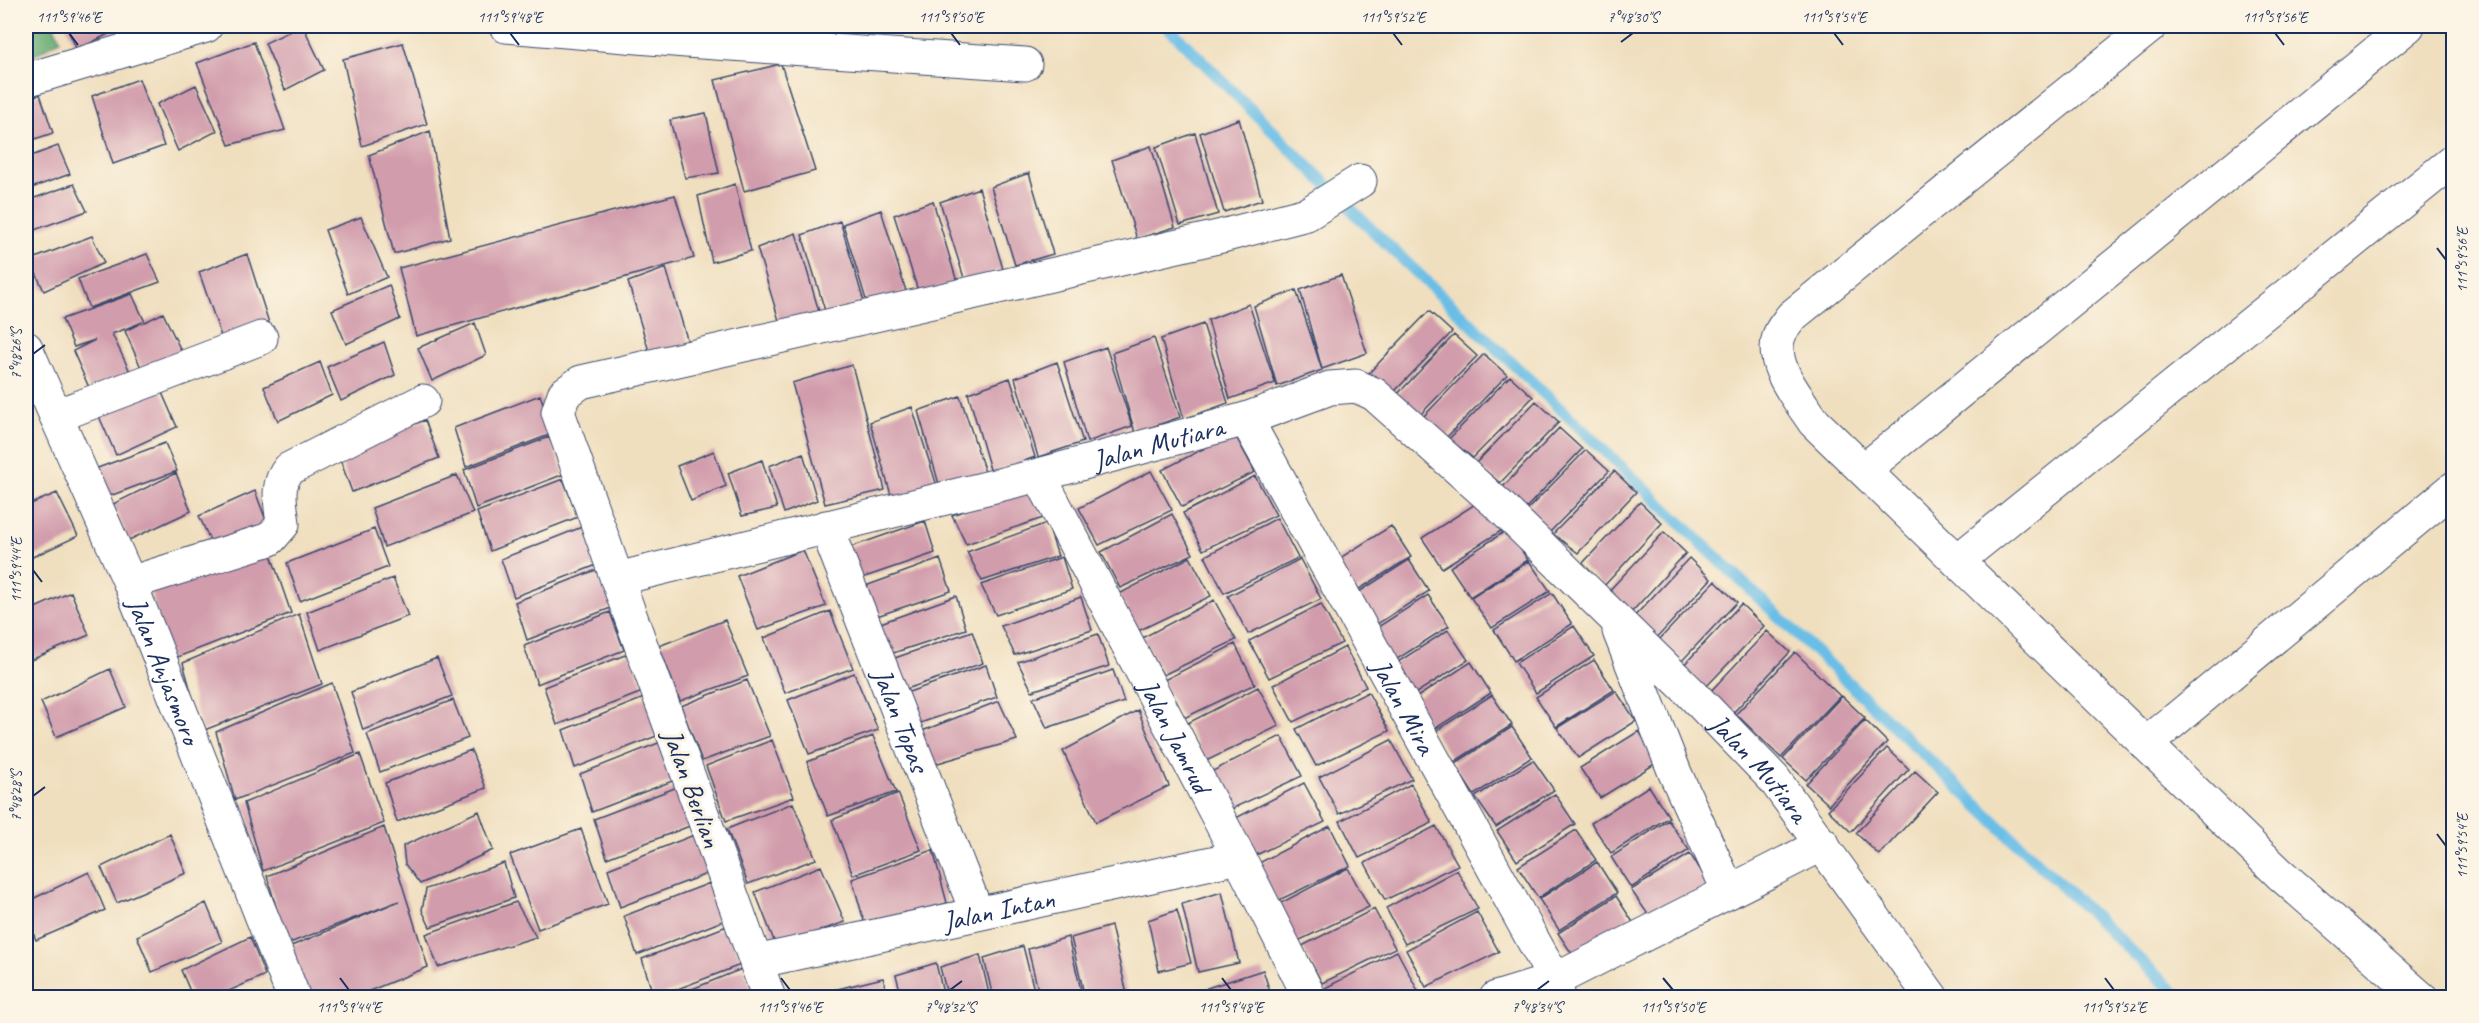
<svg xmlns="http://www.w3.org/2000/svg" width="2479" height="1023" viewBox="0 0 2479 1023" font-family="Caveat,sans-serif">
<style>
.forest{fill:#66ab71;stroke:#406d68;stroke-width:1.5}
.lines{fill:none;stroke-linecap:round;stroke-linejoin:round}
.stream{stroke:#6abee6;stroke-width:12}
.building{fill:#d19cac}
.minor-casing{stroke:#3b496d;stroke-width:35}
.minor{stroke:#fff;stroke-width:33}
.ticks{fill:none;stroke:#1b2f5e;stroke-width:2}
.labels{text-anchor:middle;stroke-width:6;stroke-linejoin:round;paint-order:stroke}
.street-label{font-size:28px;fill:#1b2f5e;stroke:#fcf5e5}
.neatline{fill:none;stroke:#1b2f5e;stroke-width:2}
.ticks-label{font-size:15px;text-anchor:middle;fill:#1b2f5e}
</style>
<rect width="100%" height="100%" fill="#fcf5e5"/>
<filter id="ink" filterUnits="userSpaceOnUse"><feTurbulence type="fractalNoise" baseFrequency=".0167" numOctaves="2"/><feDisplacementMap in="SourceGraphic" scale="12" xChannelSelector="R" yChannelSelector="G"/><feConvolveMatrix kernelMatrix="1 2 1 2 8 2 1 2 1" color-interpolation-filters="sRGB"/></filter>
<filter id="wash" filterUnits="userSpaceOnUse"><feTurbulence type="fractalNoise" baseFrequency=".008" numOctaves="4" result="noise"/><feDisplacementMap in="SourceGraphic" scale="24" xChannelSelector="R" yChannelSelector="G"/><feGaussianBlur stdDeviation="1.35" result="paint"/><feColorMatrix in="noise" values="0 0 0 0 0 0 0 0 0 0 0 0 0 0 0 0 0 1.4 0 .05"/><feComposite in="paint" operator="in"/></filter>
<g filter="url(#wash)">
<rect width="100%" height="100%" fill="#f0dfbf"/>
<path class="forest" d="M26,26H54L60,40L33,56L26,37Z"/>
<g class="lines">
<path class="stream" d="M1167,26L1370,228L2180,998"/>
</g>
<g id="blocks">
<path class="building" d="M66,26H115L116,30L77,50Z
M301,26H303L324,70L285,90L265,43Z
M254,42L285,130L229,145L197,63Z
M403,43L427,124L362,146L343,59Z
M781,64L815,171L744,191L715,80Z
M139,79L164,146L113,164L92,96Z
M196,85L217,131L178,151L157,104Z
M40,94L53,133L26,142V99Z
M706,113L719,173L685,178L670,120Z
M1239,119L1262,200L1224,212L1200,133Z
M430,131L450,238L394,254L369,155Z
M1195,133L1218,214L1180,225L1156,147Z
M58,146L70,174L26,190V158Z
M1151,146L1175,227L1137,239L1112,160Z
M1029,173L1053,254L1015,265L991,187Z
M74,184L87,211L26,233V201Z
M735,184L751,251L712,262L698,196Z
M979,188L1003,269L965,281L940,202Z
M675,195L694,258L416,336L399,268Z
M933,201L957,282L919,294L894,215Z
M881,210L906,291L867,303L843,224Z
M361,217L387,277L348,294L325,230Z
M840,221L864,302L826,314L802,235Z
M796,233L820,315L781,327L757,248Z
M92,236L104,263L44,291L30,260Z
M147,254L160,282L89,308L78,279Z
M247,254L270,326L224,345L199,272Z
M666,268L690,349L652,361L628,282Z
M1341,275L1367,353L1322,369L1300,290Z
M389,285L400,319L346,344L332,310Z
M1296,290L1322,370L1277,386L1254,306Z
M132,294L145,322L163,313L185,359L146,379L125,331L143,322L112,334L133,378L94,399L73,351L95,340L74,347L62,319Z
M1249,304L1275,383L1230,399L1208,320Z
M1429,311L1452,332L1393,393L1368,374Z
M475,323L486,355L432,381L418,348Z
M1203,324L1228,403L1184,419L1161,339Z
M1454,335L1477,356L1418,417L1394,398Z
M1154,338L1180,417L1135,433L1112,353Z
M384,342L395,375L341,401L327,367Z
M1106,347L1132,426L1087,442L1064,362Z
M1484,354L1507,375L1447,437L1423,417Z
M320,362L332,395L278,421L264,387Z
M1057,362L1083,442L1038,457L1015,378Z
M852,365L885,490L825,504L792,383Z
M1510,376L1533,397L1473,458L1449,439Z
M1010,378L1035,457L991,473L968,393Z
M156,379L177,427L116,455L94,405Z
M540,395L554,433L466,467L454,428Z
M960,396L986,475L941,491L918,411Z
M1536,401L1559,422L1500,483L1476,463Z
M912,407L937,486L893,502L870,422Z
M425,420L439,458L352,492L338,454Z
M1559,428L1582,449L1524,510L1499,491Z
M1234,433L1255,472L1182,507L1162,470Z
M549,437L564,474L476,508L464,470Z
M165,443L177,471L107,497L95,469Z
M1586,450L1609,471L1550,532L1525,512Z
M714,451L726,486L691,501L677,466Z
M803,453L817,500L784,513L769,466Z
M762,460L777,508L742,516L728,473Z
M1151,471L1172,510L1099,545L1079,508Z
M1614,471L1636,492L1578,553L1553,534Z
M176,473L191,511L129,540L113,504Z
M457,475L473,513L384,547L372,508Z
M1255,476L1276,515L1203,550L1183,513Z
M563,479L578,517L490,551L477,512Z
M1033,487L1043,518L966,544L952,515Z
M255,491L267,523L214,549L199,516Z
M57,493L78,536L26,560V506Z
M1480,501L1501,531L1442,568L1422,538Z
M1640,502L1662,523L1604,586L1581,565Z
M1172,514L1193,554L1120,588L1101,552Z
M1277,518L1298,558L1224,593L1205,556Z
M925,521L935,553L859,579L845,549Z
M1047,523L1058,556L982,581L967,552Z
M587,525L602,563L514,597L501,559Z
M1391,526L1411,557L1353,593L1332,563Z
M374,529L388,567L300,601L287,563Z
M1507,530L1528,560L1470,597L1450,567Z
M1664,532L1686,553L1628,616L1605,595Z
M267,543L291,613L170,660L151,592Z
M803,550L826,606L758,630L737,576Z
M1062,557L1072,589L996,615L981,585Z
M1190,557L1211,596L1138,631L1119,594Z
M1689,558L1711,579L1653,642L1630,621Z
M940,559L951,591L874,617L860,588Z
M1300,559L1321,599L1248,634L1228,596Z
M1409,560L1429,591L1371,628L1351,597Z
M1529,561L1550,591L1492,628L1471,598Z
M601,568L616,606L527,640L515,602Z
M393,578L408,616L320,650L307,612Z
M1715,581L1737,602L1678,665L1656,643Z
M71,592L89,635L26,662V612Z
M1552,593L1572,624L1514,661L1494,630Z
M1428,595L1449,626L1391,663L1370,632Z
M956,596L966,629L890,654L875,625Z
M1081,597L1092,630L1015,655L1001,626Z
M1214,600L1236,640L1163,675L1142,638Z
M1321,604L1342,643L1269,678L1249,641Z
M1741,604L1764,626L1705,688L1682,667Z
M830,611L853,668L785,693L764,638Z
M610,612L624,650L537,684L524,646Z
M299,614L322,684L202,731L183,663Z
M725,620L748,676L680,701L659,646Z
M1574,626L1594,656L1536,693L1516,663Z
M1448,630L1468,660L1410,697L1390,667Z
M972,631L983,663L906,689L892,659Z
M1767,631L1790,652L1731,715L1708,694Z
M1098,634L1109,666L1032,691L1018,662Z
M1235,644L1255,684L1182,719L1162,681Z
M1345,647L1366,687L1293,722L1273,685Z
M1795,652L1840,696L1781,758L1736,714Z
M630,653L645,691L557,725L544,687Z
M437,658L452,696L363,730L351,692Z
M1594,660L1614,690L1556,727L1536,697Z
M1471,662L1491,693L1433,730L1414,699Z
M986,665L997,697L920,723L906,693Z
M110,669L126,707L56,737L41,702Z
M1113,670L1124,702L1047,728L1033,698Z
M854,673L878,730L809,754L788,700Z
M747,680L770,736L702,761L681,706Z
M332,683L355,753L235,800L216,732Z
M1258,687L1279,726L1206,761L1186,724Z
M1616,691L1636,721L1578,758L1557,728Z
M1368,692L1389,731L1316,766L1296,729Z
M1492,695L1512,725L1454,762L1434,732Z
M649,696L664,733L575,768L563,730Z
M1842,696L1865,718L1806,780L1783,759Z
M453,700L468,738L380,772L367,734Z
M999,701L1017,740L931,765L917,733Z
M1138,710L1169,786L1096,822L1063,751Z
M1865,720L1887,742L1829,805L1806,784Z
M1512,727L1532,757L1474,795L1454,764Z
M1639,731L1658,762L1600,798L1580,768Z
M873,736L896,792L828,816L807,762Z
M1281,736L1302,776L1229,810L1209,773Z
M666,740L680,778L592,812L580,774Z
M772,740L794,797L726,821L706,766Z
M1391,740L1412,779L1339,814L1319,777Z
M1887,748L1909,769L1851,832L1828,810Z
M471,750L486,788L397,822L385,783Z
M360,754L384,823L263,871L244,803Z
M1533,760L1554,790L1496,827L1475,797Z
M1915,771L1938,792L1879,855L1856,833Z
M1304,783L1325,822L1252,857L1232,820Z
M1411,784L1432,823L1359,858L1340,821Z
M680,786L695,824L607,858L594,819Z
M1649,786L1669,817L1611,853L1591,823Z
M898,793L921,850L853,875L832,820Z
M1555,794L1575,824L1517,861L1497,831Z
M793,803L816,859L748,884L727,829Z
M479,811L493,850L420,884L405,864L403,846Z
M1668,820L1689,850L1631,888L1611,857Z
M1330,826L1350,866L1277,901L1257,864Z
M1436,826L1458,865L1385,900L1365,863Z
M384,827L428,967L352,998H303L289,947L399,901L287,944L267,876Z
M581,829L608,904L538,929L510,855Z
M1576,830L1596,860L1538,898L1518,867Z
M170,834L186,873L117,903L101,867Z
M694,835L709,873L620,907L608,869Z
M933,850L947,903L866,928L852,879Z
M1690,854L1710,884L1652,920L1631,890Z
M1597,862L1617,893L1559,930L1539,899Z
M504,863L514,898L430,927L422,910L426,889Z
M821,866L845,922L776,946L755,892Z
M1348,868L1369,907L1296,942L1277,905Z
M1457,870L1478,909L1405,944L1386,908Z
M89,872L105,910L36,940L26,916V902Z
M710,883L725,920L637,955L624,916Z
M1222,892L1239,963L1198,972L1182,904Z
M1616,896L1636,927L1578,963L1558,933Z
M516,902L536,937L438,967L426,934Z
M206,903L222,942L152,972L137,936Z
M1374,909L1395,948L1322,983L1302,946Z
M1177,910L1191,963L1159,971L1148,920Z
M1477,912L1499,952L1426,987L1406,950Z
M727,926L743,964L654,998L642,959Z
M1111,926L1128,998H1085L1071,938Z
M250,937L265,975L213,998H193L181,970Z
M1068,937L1083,998H1040L1028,949Z
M1023,946L1036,998H993L984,958Z
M1397,951L1418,991L1404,998H1330L1325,988Z
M980,955L990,998H948L940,967Z
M936,963L944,998H902L896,975Z
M744,968L755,998H670Z
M1263,970L1272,998H1210L1207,988Z
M883,978L889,998H806L805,997Z
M1187,990L1189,998H1165V997Z"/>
</g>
</g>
<g filter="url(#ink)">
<use href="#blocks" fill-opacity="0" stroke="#3b496d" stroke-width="1.5"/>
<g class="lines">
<defs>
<g id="minor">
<path d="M506,26L686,41L1025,64"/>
<path d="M2151,26L1792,316C1788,322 1781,329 1779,336C1769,365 1799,399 1814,422L2279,873L2421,998"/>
<path d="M26,80L206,26"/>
<path id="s1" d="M26,348L130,583L294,998"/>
<path d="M56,416L261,338"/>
<path id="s2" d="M1246,419L1555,980L1559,998"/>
<path d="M1864,470L2408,26"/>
<path id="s3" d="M1039,475L1239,857L1310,998"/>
<path id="s4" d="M826,527L977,913"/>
<path d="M1957,561L2454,160"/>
<path id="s5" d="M617,579L1039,475L1246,419L1330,388L1356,386L1374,394L1500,506L1691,693L1774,779L1932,998"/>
<path d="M130,583L270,539L283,524C281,504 275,486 289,469L423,401"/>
<path d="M1619,631L1675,773L1729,892"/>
<path d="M2146,744L2454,488"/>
<path id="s6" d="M756,962L1239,857"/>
<path d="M769,998L617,579L558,412L564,394L581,382L1222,236L1307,214L1360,181"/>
<path d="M1496,998L1555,980L1823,844"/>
</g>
</defs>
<use href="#minor" class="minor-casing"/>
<use href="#minor" class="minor"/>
</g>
</g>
<path class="ticks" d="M69,33L78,45M510,33L519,45M951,33L960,45M1393,33L1402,45M1834,33L1843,45M2275,33L2284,45M1621,42L1633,33M2437,248L2446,260M33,354L45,345M33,570L42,582M33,796L45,787M2437,834L2446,846M340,978L349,990M781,978L790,990M1222,978L1231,990M1663,978L1673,990M2105,978L2114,990M950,990L962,981M1537,990L1549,981"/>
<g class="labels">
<g class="street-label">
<text dy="10" stroke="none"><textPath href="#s5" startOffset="558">Jalan Mutiara</textPath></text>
<text dy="10" stroke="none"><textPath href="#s1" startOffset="351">Jalan Anjasmoro</textPath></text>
<text dy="10" stroke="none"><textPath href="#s2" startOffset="328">Jalan Mira</textPath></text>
<text dy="10" stroke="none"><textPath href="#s4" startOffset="207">Jalan Topas</textPath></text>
<text dy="10" stroke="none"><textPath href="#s3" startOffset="294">Jalan Jamrud</textPath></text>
<text dy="10" stroke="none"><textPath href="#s5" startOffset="1322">Jalan Mutiara</textPath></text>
<text transform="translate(693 788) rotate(70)" y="10">Jalan Berlian</text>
<text dy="10" stroke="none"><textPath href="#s6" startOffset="248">Jalan Intan</textPath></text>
</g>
</g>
<rect width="2479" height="1023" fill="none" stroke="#fcf5e5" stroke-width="66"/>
<rect x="33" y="33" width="2413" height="957" class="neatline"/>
<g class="ticks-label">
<text x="69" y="22">111°59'46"E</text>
<text x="510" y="22">111°59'48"E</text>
<text x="951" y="22">111°59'50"E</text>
<text x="1393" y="22">111°59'52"E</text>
<text x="1633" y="22">7°48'30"S</text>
<text x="1834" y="22">111°59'54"E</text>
<text x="2275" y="22">111°59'56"E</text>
<text transform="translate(2462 260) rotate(-90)" y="5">111°59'56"E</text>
<text transform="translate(16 354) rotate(-90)" y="5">7°48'26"S</text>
<text transform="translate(16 570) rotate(-90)" y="5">111°59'44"E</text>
<text transform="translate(16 796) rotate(-90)" y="5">7°48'28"S</text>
<text transform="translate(2462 846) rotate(-90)" y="5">111°59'54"E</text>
<text x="349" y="1012">111°59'44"E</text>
<text x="790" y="1012">111°59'46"E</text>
<text x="950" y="1012">7°48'32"S</text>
<text x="1231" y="1012">111°59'48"E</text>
<text x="1537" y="1012">7°48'34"S</text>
<text x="1673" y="1012">111°59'50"E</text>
<text x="2114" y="1012">111°59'52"E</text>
</g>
</svg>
